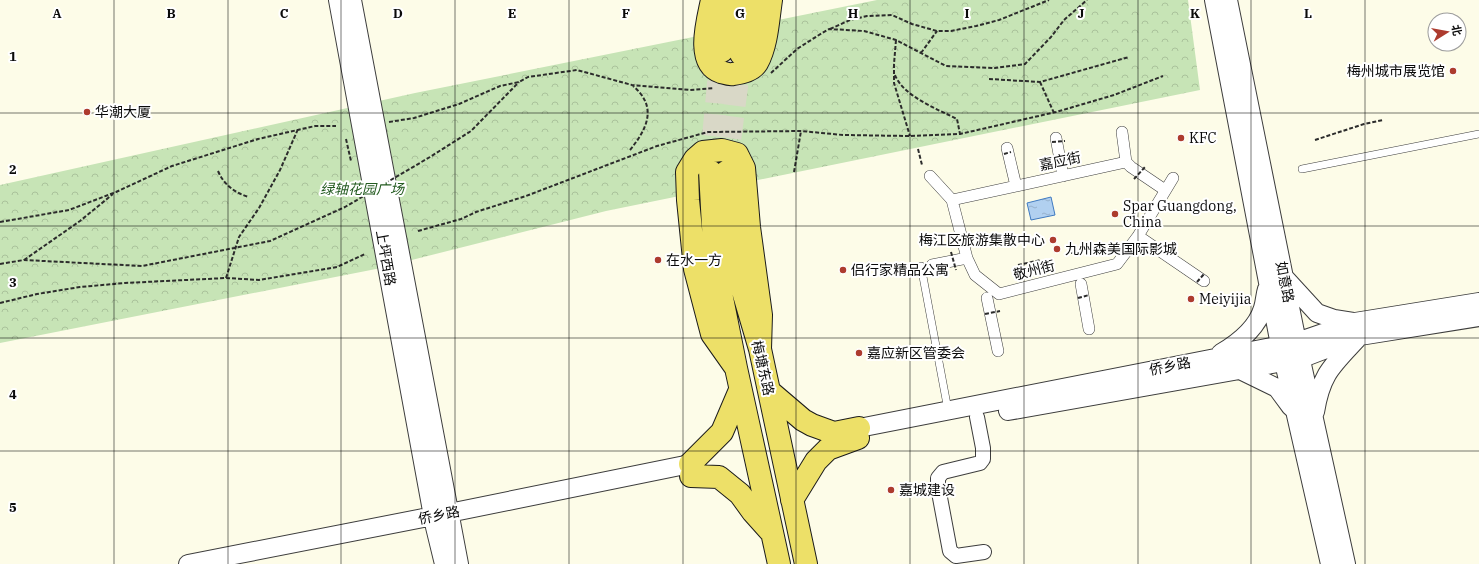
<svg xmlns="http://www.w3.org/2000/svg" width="1479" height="564" viewBox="0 0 1479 564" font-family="'IBM Plex Serif','Noto Sans SC',serif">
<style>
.park{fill:url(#park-crowns)}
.water{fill:url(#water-ripples);stroke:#3f7ac1}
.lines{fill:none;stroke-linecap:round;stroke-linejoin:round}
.primary-tunnel{stroke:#d9d8c7;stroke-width:22;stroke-dasharray:22 11;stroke-linecap:butt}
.service-casing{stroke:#3d3d3d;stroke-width:8}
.pedestrian-casing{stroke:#3d3d3d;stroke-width:12}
.minor-casing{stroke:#3d3d3d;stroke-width:16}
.tertiary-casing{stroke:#3d3d3d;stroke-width:20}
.primary-casing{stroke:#1b1b1b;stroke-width:24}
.path{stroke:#2c2c2c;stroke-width:2;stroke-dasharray:4 2;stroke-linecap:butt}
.service{stroke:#fff;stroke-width:7}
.pedestrian{stroke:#fff;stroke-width:11}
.minor{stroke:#fff;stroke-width:14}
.tertiary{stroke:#fff;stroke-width:18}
.primary{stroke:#ede068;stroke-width:22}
.path-bridge{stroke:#2c2c2c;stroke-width:2;stroke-dasharray:4 2;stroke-linecap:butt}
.grid{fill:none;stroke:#0a0a0a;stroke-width:1;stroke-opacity:0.55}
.poi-dot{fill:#ad3b2e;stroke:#fff;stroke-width:1.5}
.labels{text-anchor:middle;stroke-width:4;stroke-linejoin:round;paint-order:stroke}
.poi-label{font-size:14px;fill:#0a0a0a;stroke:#fff;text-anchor:start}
.street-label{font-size:14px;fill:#0a0a0a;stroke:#fff}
.park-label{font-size:14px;font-style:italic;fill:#245b21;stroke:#fff}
.grid-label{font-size:13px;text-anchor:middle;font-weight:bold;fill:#0a0a0a;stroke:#fff;stroke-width:4;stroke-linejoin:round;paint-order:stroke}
</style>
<defs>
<pattern id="park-crowns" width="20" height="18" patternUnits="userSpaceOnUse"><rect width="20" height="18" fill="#c7e4b6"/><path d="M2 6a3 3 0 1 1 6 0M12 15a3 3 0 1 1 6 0" fill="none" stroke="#aac29b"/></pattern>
<pattern id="water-ripples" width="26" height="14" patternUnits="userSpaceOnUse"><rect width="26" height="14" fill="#b1d0f0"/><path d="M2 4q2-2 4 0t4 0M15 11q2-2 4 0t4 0" fill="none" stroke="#97b1cc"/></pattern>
</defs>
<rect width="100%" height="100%" fill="#fdfce8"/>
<path class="park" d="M877,0H1188L1200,90L606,211L376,269L0,343V185L415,93Z"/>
<path class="water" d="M1051,197L1055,215L1031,220L1027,203Z"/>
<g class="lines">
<path class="primary-tunnel" d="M710,169L721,52
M726,171L741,56"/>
<defs>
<path id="service" d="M1302,169L1479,134
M921,266L948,410"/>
<path id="pedestrian" d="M1122,132L1126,162
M1056,138L1063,176
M1007,148L1016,186
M930,176L952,200L967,258L975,275L999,294L1117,264L1138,236L1173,178
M952,200L1126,162L1131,167L1165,190
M1138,236L1204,281
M932,265L967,258
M1081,284L1089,329
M987,298L998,351"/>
<path id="minor" d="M977,417L983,448V459L980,463L943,472L938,478V487L950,551L956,556L984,552"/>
<path id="tertiary" d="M338,0L435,527L444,564
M352,0L459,564
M1214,0L1280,345L1330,564
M1228,0L1297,342L1346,564
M1284,277L1317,313L1334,319L1353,322
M1221,353C1238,343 1257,328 1263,308C1265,302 1265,295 1267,289
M1238,369L1277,388L1291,407
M1008,411L1300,359L1360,336L1479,317
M1315,412C1321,374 1332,366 1357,339
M859,428L1297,342L1355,322L1479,302
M188,564L449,513L690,464"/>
<path id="primary" d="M712,0C708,20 695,63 721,72C725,73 729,75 733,74C742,73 752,71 757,63C767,45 768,20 771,0
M722,51L729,0
M741,54L751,0
M710,171L715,263L736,368L779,564
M726,172L735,264L760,349L806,564
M736,368L712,334L695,269L688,200L687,172L695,159L703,152L722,150L737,154L744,168L749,227L761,315L760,349
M769,391L803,420L812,425L834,433L859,428
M690,464L722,432L740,390
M691,476L719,477L740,494L753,512L770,531
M792,500L816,461L828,449L858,438"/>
</defs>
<use href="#service" class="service-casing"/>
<use href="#pedestrian" class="pedestrian-casing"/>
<use href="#minor" class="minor-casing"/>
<use href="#tertiary" class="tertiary-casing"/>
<use href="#primary" class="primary-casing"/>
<path class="path" d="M830,29L850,20L867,16L892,15L912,24L937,31H951L976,26L999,20L1049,0
M896,40L894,64V83L910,136
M921,53L937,31
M771,73L797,49L822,33L829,29L864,31L896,40L946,66L995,68L1025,64L1051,37L1064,20L1087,0
M895,75C903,96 937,109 957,119L960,134
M989,79L1040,82L1129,57
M1040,82L1054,113
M389,122L414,118L459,104L500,86L519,82L528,77L577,70L632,85L690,90L714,88
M346,139L351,161
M1315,140L1364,124L1383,120
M918,149L922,165
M630,150C647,129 658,107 633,86
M218,171C224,185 235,193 249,197
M794,172L801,131
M0,222L69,210L116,192L172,166L258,139L315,126H336
M418,231L461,219L476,212L526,196L657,146L708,132L801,131L843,135L910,136L960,134L1056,112L1114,95L1163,76
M1071,253L1096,248
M24,260L80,221L113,194
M1018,265L1041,260
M226,278L239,237L259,208L280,170L298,129
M0,303L37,294L80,287L125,283L226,278L259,280L337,267L365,254"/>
<use href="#service" class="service"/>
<use href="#pedestrian" class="pedestrian"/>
<use href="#minor" class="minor"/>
<use href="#tertiary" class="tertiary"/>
<use href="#primary" class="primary"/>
<path class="path-bridge" d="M1052,142L1065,141
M1004,154L1011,152
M1134,179L1145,167
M952,242L973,237
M951,252L956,270
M1154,252L1157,243
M0,264L24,260L142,266L270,241L345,207L430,157L471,131L519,82
M1197,282L1204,274
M1078,298L1089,295
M985,314L1000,311"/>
</g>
<path class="grid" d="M114,0V564M228,0V564M341,0V564M455,0V564M569,0V564M683,0V564M796,0V564M910,0V564M1024,0V564M1138,0V564M1251,0V564M1365,0V564M0,113H1479M0,226H1479M0,338H1479M0,451H1479"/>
<g class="poi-dot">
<circle cx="1453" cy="71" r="4"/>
<circle cx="87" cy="112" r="4"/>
<circle cx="1181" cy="138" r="4"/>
<circle cx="1115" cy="214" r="4"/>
<circle cx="1053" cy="240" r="4"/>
<circle cx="1057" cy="249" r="4"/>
<circle cx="658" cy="260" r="4"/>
<circle cx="843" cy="270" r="4"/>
<circle cx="1191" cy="299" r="4"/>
<circle cx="859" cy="353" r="4"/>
<circle cx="891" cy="490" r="4"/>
</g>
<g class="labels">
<g class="poi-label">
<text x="1445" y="76" text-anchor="end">梅州城市展览馆</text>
<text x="95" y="117">华潮大厦</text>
<text x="1189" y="143">KFC</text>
<text x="1123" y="211">Spar Guangdong,<tspan x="1123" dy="16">China</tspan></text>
<text x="1045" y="245" text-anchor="end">梅江区旅游集散中心</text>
<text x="1065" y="254">九州森美国际影城</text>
<text x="666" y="265">在水一方</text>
<text x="851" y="275">侣行家精品公寓</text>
<text x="1199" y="304">Meiyijia</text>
<text x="867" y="358">嘉应新区管委会</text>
<text x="899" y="495">嘉城建设</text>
</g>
<g class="street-label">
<text transform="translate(1060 161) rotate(-12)" y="5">嘉应街</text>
<text transform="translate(386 258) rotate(80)" y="5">上坪西路</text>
<text transform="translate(1034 270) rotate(-14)" y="5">敬州街</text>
<text transform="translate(1285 282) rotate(79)" y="5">如意路</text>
<text transform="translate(1170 366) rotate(-11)" y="5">侨乡路</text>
<text transform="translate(763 368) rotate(77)" y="5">梅塘东路</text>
<text transform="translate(439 515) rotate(-11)" y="5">侨乡路</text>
</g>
<g class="park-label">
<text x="362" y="194">绿轴花园广场</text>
</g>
</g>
<g class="grid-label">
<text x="57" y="18">A</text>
<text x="171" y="18">B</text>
<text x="284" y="18">C</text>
<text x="398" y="18">D</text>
<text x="512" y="18">E</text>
<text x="626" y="18">F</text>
<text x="740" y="18">G</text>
<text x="853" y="18">H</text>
<text x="967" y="18">I</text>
<text x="1081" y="18">J</text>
<text x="1195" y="18">K</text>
<text x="1308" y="18">L</text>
<text x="13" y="61">1</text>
<text x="13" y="174">2</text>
<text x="13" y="287">3</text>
<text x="13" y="399">4</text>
<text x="13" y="512">5</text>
</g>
<g transform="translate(1447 32) rotate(79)"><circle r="19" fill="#ffffff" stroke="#9d9d9d"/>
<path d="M0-3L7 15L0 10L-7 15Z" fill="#ad3b2e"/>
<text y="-6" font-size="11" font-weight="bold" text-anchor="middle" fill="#0a0a0a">北</text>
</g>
</svg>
